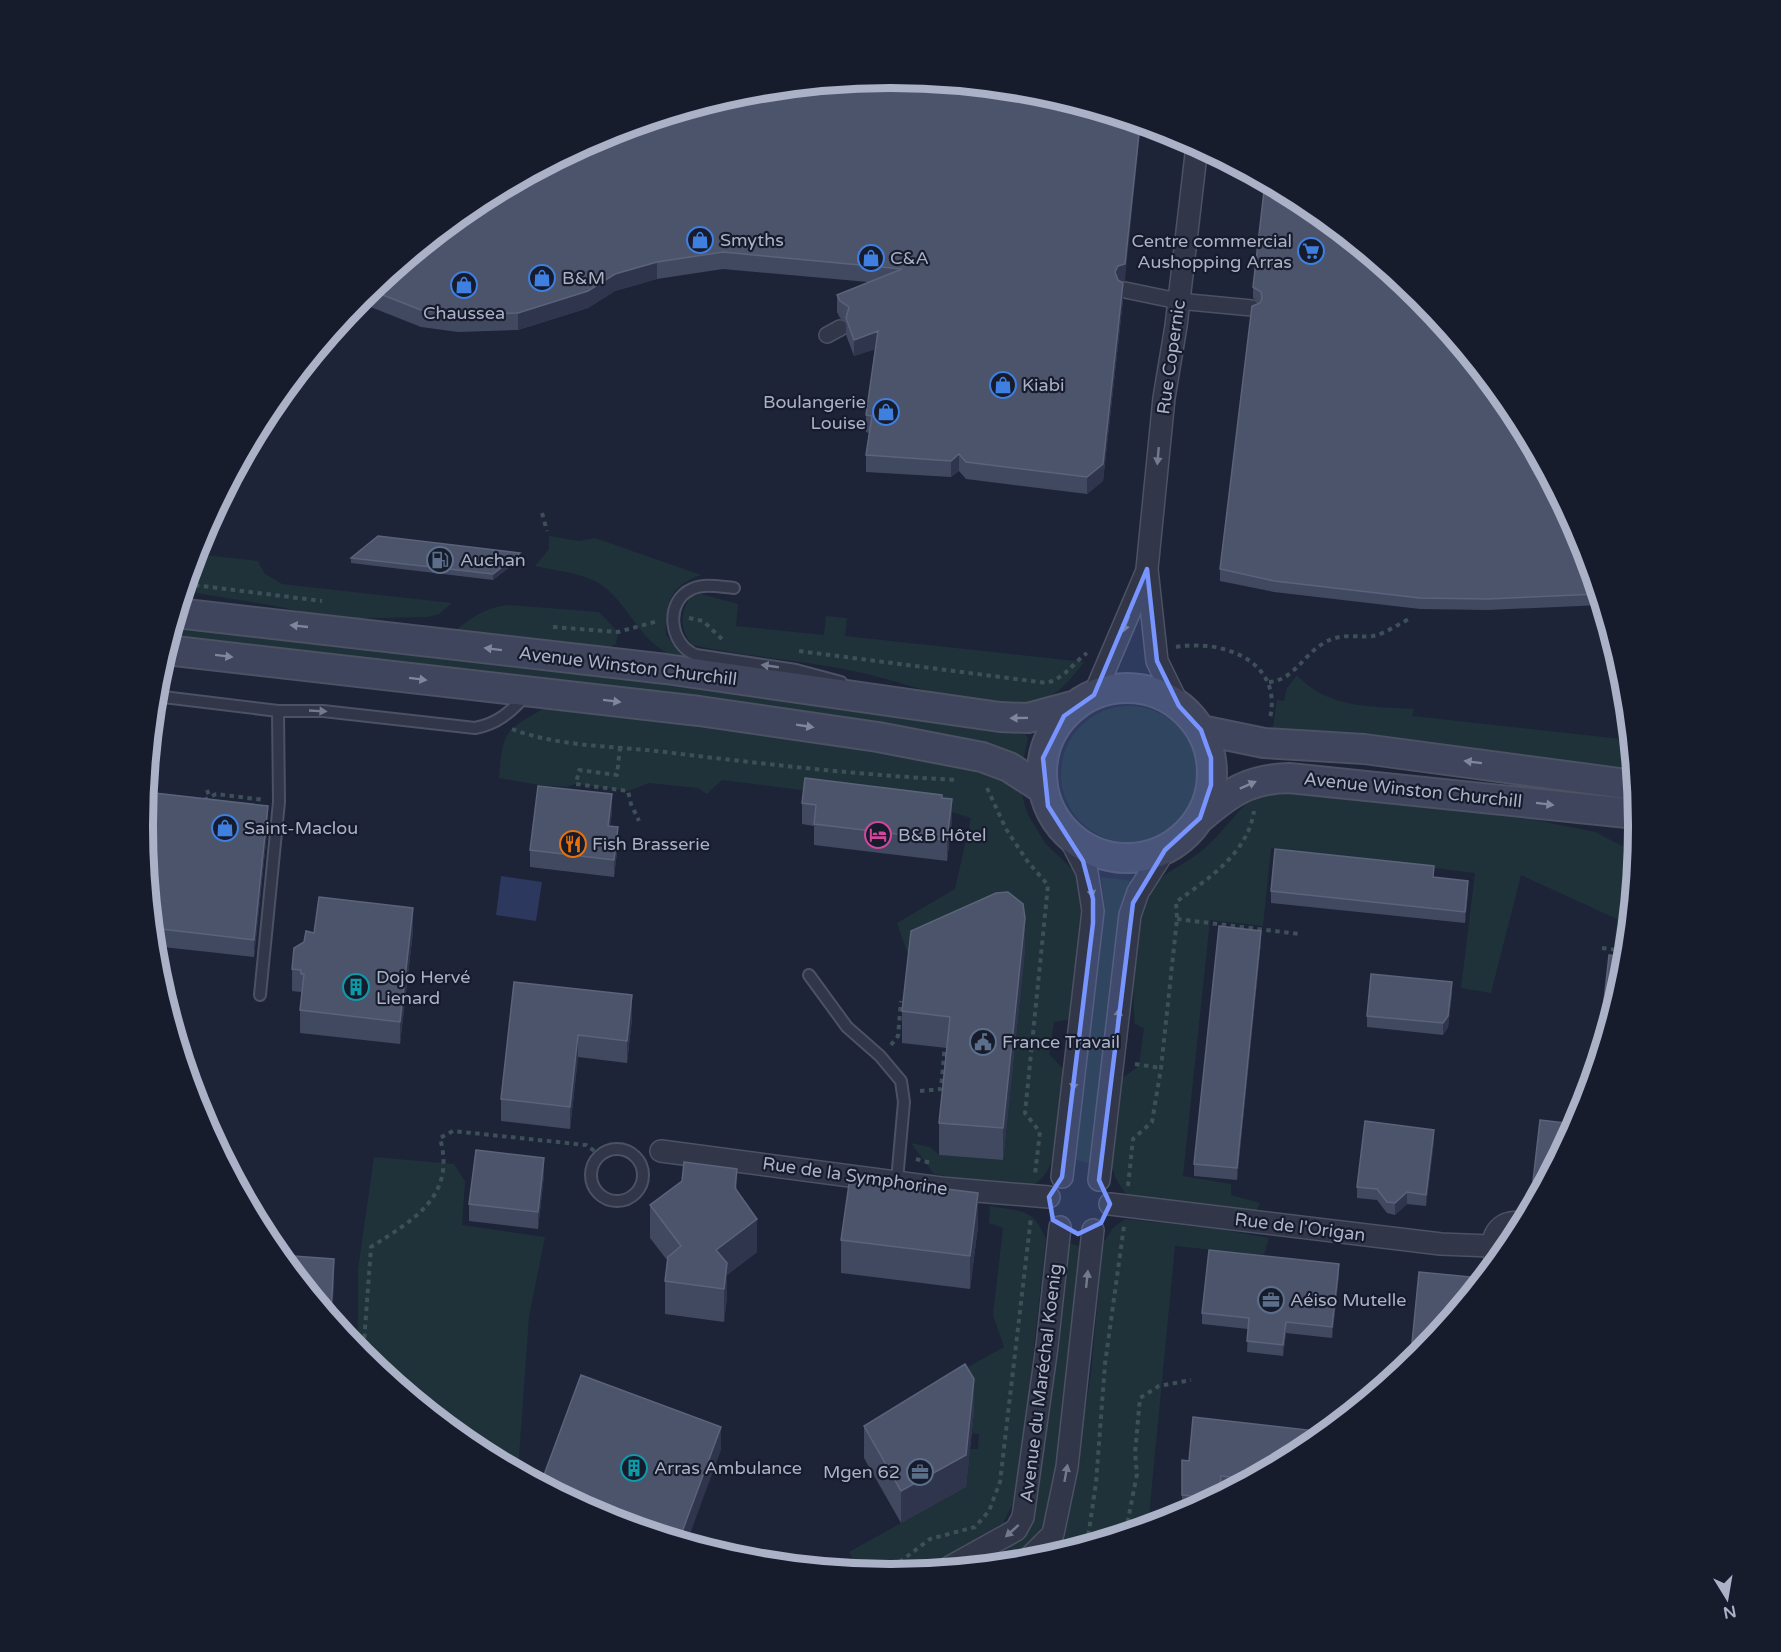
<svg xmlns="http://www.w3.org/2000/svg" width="1781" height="1652" viewBox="0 0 1781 1652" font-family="'Varela Round',sans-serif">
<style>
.green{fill:#1f3239}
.water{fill:#2c385d}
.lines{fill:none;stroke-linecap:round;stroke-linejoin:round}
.service-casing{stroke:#4c5164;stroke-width:14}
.pedestrian-casing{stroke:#4c5164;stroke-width:18}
.minor-casing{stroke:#4c5164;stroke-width:24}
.secondary-casing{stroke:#4c5164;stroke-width:32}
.path{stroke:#3d4f57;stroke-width:4;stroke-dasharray:4.5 4.5;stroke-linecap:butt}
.service{stroke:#313749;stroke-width:10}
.pedestrian{stroke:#313749;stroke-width:15}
.minor{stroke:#313749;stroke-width:21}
.secondary{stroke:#3f455c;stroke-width:28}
.wall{fill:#414961}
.shaded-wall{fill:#2e354c}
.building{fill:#4c546c;stroke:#5b637a;stroke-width:1.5}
.oneway{fill:#747a8e}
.oneway2{fill:#80869c}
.marked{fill:#7794ff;fill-opacity:0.2;stroke:#7794ff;stroke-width:4.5;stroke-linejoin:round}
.labels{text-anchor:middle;stroke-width:4.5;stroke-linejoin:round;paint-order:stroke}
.poi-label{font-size:18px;fill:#abb1c6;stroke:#171c2d;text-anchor:start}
.street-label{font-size:18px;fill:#abb1c6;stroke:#171c2d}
.rim{fill:none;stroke:#abb1c6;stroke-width:8}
</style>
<rect width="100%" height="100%" fill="#1d2438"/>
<path class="green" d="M549,536L579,541L595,538L701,575C670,586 665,602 666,635L685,657C646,656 631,606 603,586C585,573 557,571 535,566L549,549Z
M195,554L258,561L264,573L282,584L452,603L439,614L428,617L336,619L276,606L184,591Z
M701,594L738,604L736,626L824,635L826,616L847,618L845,636L1084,662C1069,681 1057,698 1032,702C974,713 906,681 849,670C797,660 744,656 692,645C680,629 679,613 691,597Z
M509,605L599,612L618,632L616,644L605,649L455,631C472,617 486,607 509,605Z
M173,626L668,683L1025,734L1028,738L1024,757L1020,760L985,742L829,715L170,637Z
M1297,675C1327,709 1372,706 1414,709L1412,716L1630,740L1633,773L1273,728L1277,700L1284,701L1287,688Z
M1061 774a68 68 0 1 1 136 0a68 68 0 1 1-136 0Z
M543,709L623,711L895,752L985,769L1020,789L1028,815L1045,843L1072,869L1087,897L1071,1019L1054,1022L1049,1054L1065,1071C1062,1098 1063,1182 1027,1186C1006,1188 957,1178 934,1174L911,1143L930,1147L939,1155L1003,1160L1025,950L911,963L897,923L955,889L971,818L935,807L722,780L707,794L698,788L649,783L628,791L576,784L566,787L539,785L499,778C503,731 503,732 543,709Z
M1287,791L1506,814L1595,832L1636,853L1627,946L1614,945L1617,919L1521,875L1491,993L1461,988L1475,873L1271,848L1263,926L1210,920L1183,1176L1231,1184V1195L1260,1203L1256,1211L1127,1196L1116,1179L1112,1167L1121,1079L1139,1066L1144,1028L1135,1024C1131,994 1134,907 1154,885C1166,871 1185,864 1199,853C1217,839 1231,819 1247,803L1256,797Z
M1101,877L1132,881L1120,912L1089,1163L1076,1160L1105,908Z
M374,1157L454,1164L465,1181L462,1225L545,1237L529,1316L518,1471L475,1448L358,1351V1269Z
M990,1206C1021,1212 1033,1207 1046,1239L1020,1472L1012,1505L1003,1523L921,1571L890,1574L859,1571L849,1552L966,1487L970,1449H978L979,1434L972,1433L974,1411L954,1375L1004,1347L993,1315L1003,1228L989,1223Z
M1125,1219L1219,1229L1269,1238L1264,1255L1175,1246L1148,1526L1053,1554L1065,1539L1091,1373L1103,1243L1113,1228Z
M1067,1243L1080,1246L1051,1507C1046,1528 1033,1555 1010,1562C1002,1565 991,1564 982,1565C1007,1552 1023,1540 1035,1514Z"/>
<path class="water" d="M501,876L542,882L536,921L496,915Z"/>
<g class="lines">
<defs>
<path id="service" d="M734,588C721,587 705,583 692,589C664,601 669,645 696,655L796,670L841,682
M155,696L278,711H323L475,728C497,724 511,712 526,695
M809,975L847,1027L880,1056L901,1081L904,1102L897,1180
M260,995L279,802L278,711
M591 1175a26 26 0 1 1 52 0a26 26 0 1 1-52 0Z"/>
<path id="pedestrian" d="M1125,290L1178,301L1252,308
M827,335L840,328"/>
<path id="minor" d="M1094,695L1146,573
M1179,706L1157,661L1147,569L1164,398L1176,326L1197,146
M661,1151L941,1188L1049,1197
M1062,1177L1093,911L1087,872L1068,835
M1099,1180L1130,915L1138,892L1165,850
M1110,1204L1441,1244L1491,1246
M1497,1261C1486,1241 1498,1218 1522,1223
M1026,1561L1053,1534L1067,1467L1093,1230
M948,1568L1016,1530L1023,1517L1047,1346L1060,1227"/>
<path id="secondary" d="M177,613L666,669L1000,717L1028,718L1076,705
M166,650L699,711L878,737L982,757L1009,767L1043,789
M1042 773a85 85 0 1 1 170 0a85 85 0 1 1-170 0Z
M1201,730L1264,743L1364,749L1634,785
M1200,818C1230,792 1249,779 1289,778L1637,814"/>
</defs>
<use href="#service" class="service-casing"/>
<use href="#pedestrian" class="pedestrian-casing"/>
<use href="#minor" class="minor-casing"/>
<use href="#secondary" class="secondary-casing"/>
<path class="path" d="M542,513L547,531
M186,584L322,601
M689,618L703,621L724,641
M553,627L618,632L658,621
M1176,647C1223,639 1283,661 1270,718
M799,651L1047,683C1067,676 1071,665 1087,653
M1269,682C1294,680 1304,654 1324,643C1342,632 1356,638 1373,636C1385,634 1400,623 1411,618
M512,729C556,746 609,746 656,751C756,763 856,775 957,780
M620,747L617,775L579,770L576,784L628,791L631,804L639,821
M987,788L1006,829L1028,862L1048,885L1025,1113L1040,1132L1035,1174
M207,790L210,798
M204,800L216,794L264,800
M1177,919L1299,934
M1602,948L1626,951
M891,1045L898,1036L901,1001
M1135,1064L1161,1068
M920,1091L941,1089L945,1044
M916,1159L931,1163
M1128,1186L1133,1139L1152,1122L1161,1068L1177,919L1176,902C1208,879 1248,853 1254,811
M363,1356L371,1247C415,1219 456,1196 440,1138L453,1131L586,1145L600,1155
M1131,1531L1128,1520L1137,1474L1135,1453L1140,1398L1159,1386L1191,1380
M1087,1544L1096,1483L1105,1364L1124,1226
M885,1573L930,1539L975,1527L989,1511L1000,1482L1031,1217"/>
<use href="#service" class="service"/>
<use href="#pedestrian" class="pedestrian"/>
<use href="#minor" class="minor"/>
<use href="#secondary" class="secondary"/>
</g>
<path class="wall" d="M475,204L1125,280L1122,282L1123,300L1103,481L1087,494L966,479L959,471L951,477L866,472V455L869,433L866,432V415L875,349L854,356L846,335V322L840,318L837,312V295L868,282L723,269L657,279L615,291L588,308L518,330L458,332L421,327L358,302L362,297Z
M1253,287L1582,540L1601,605L1488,610L1420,609L1274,592L1220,581V569L1260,303L1253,298Z
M351,558L520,559L493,580L351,563Z
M942,798L952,820L947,861L814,845V826L802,824V803Z
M612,812L610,826L618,844L614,877L530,867V850Z
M268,823L254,957L154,946L142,826Z
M1434,877L1468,892L1465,923L1271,903V891Z
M413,931L400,1044L300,1033V1010L302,996H301V992L292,991V969L304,942L314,933Z
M1261,942L1237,1180L1194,1176V1164Z
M1025,950L1003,1160L939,1155V1123L947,1048L902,1043V1011Z
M1624,972L1603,1040H1602V1019Z
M514,982L632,1018L627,1063L578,1057L570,1129L501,1121V1099Z
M1452,993L1448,1027L1443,1035L1367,1027V1016Z
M1575,1124L1535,1199L1533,1198V1181Z
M1434,1141L1426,1206L1407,1204L1395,1215L1387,1213L1377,1200L1357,1198V1187Z
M544,1175L538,1229L469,1221V1204Z
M737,1192L757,1252L727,1275V1296L724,1322L665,1314V1281L667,1260L650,1238V1205Z
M978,1226L970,1289L841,1273V1240Z
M280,1255L334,1281L332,1318Z
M1339,1275L1332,1338L1286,1333L1283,1356L1247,1352L1248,1329L1202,1324V1313Z
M1482,1278L1419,1355L1412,1361V1343Z
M974,1411L966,1487L901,1523L864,1458V1426Z
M1306,1448L1182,1514V1460L1189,1461Z"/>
<path class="shaded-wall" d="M1140,124H1141L1125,280L1118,283L1115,272L1118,266Z
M657,262V279L615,291L588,308L518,330V313L615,274Z
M1123,283V300L1103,481L1087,494V477Z
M878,331V348L854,356V340Z
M959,454V471L951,477V461Z
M520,553V559L493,580V574Z
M612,794V812L608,843V826Z
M952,799V820L947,861V840Z
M268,806V823L254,957V940Z
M618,827V844L614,877V860Z
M1468,881V892L1465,923V912Z
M413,908V931L400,1044V1022Z
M1025,918V950L1003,1160V1128Z
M1261,931V942L1237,1180V1168Z
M1452,982V993L1448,1027L1443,1035V1023Z
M632,995V1018L627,1063V1041Z
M578,1035V1057L570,1129V1107Z
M209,1108V1129L207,1126Z
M1434,1130V1141L1426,1206V1195Z
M544,1158V1175L538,1229V1212Z
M737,1169V1202L735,1188Z
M1407,1192V1204L1395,1215V1203Z
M978,1193V1226L970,1289V1256Z
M757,1219V1252L727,1275V1296L724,1322V1289L716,1250Z
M334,1259V1281L332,1318L331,1317V1311Z
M1339,1264V1275L1332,1338V1327Z
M1286,1322V1333L1283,1356V1345Z
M974,1379V1411L966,1487L901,1523V1491Z
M721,1427V1450L687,1542L679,1540Z
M1221,1476V1493L1219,1494Z"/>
<path class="building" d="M891,78L1037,92L1140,124L1125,264L1118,266L1115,272L1118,280L1123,283L1103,464L1087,477L966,462L959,454L951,461L866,455L872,416L866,415L878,331L854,340L846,318L849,307L840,301L837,295L902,269L723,252L657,262L615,274L588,291L518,313L458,315L421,310L370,290L475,204L605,135L745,92Z
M1265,182L1306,204L1420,297L1513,411L1582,540L1598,594L1488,599L1420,598L1274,581L1220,569L1252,306L1260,303L1262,298L1261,292L1253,287Z
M378,536L520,553L493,574L351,558Z
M805,778L942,795V798L952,799L947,840L814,824L816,805L802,803Z
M538,786L612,794L608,826L618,827L614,860L530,850Z
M146,792L268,806L254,940L153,928L142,826Z
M1275,849L1434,866L1433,877L1468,881L1465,912L1271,891Z
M1008,892L1023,904L1025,918L1003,1128L939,1123L950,1017L902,1011L911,931L996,893Z
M319,897L413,908L400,1022L300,1010L304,974H301V970L292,969L294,948L304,942L306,931L314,933Z
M1219,926L1261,931L1237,1168L1194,1164Z
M1609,955L1626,957L1624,972L1610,1020L1602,1019Z
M1371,974L1452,982L1448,1016L1443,1023L1367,1016Z
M514,982L632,995L627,1041L578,1035L570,1107L501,1099Z
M198,1106L209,1108L207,1126L199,1112Z
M1540,1120L1575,1124L1544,1182L1533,1181Z
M1365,1121L1434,1130L1426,1195L1407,1192L1395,1203L1387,1202L1377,1189L1357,1187Z
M476,1150L544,1158L538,1212L469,1204Z
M684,1162L737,1169L735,1188L757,1219L716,1250L727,1263L724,1289L665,1281L668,1257L681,1246L650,1205L682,1181Z
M850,1177L978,1193L970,1256L841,1240Z
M1209,1250L1339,1264L1332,1327L1286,1322L1283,1345L1247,1341L1249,1318L1202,1313Z
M280,1255L334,1259L331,1311H326Z
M1419,1272L1482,1278L1427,1345L1412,1343Z
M965,1364L974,1379L966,1455L901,1491L864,1426Z
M581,1375L721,1427L679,1540L604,1517L541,1483Z
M1193,1417L1325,1432L1306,1448L1249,1479L1221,1476L1219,1494L1212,1498L1182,1495V1460L1189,1461Z"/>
<defs><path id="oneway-solid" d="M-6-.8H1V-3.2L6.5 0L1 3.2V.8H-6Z" transform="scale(1.5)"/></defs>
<g class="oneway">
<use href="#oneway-solid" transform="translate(1158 456) rotate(95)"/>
<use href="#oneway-solid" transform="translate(1126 624) rotate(111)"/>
<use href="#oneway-solid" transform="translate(770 666) rotate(-172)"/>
<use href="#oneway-solid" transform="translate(318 711) rotate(3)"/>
<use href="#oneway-solid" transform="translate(1091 889) rotate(78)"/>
<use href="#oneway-solid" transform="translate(1118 1017) rotate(-83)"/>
<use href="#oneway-solid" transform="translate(1074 1082) rotate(97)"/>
<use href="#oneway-solid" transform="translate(1087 1279) rotate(-84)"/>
<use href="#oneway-solid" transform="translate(1066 1473) rotate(-80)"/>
<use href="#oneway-solid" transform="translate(1012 1531) rotate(138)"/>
</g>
<g class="oneway2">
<use href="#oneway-solid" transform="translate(299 626) rotate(-174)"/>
<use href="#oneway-solid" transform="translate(493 649) rotate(-173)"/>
<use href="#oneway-solid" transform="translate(224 656) rotate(7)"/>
<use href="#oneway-solid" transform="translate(418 679) rotate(7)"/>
<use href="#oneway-solid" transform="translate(612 701) rotate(7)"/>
<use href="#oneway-solid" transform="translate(1019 718) rotate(179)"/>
<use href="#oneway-solid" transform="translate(805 726) rotate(9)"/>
<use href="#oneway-solid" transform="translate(1473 762) rotate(-173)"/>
<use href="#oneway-solid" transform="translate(1248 785) rotate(-24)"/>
<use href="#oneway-solid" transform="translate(1545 804) rotate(7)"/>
</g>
<path class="marked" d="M1147,569L1157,661L1179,706L1201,730L1211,758V785L1200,818L1165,850L1133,903L1099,1180L1110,1204L1101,1223L1078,1234L1053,1220L1049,1197L1062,1177L1093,923V899L1083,861L1048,806L1043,758L1064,716L1094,695Z"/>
<defs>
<symbol id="shop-ring" viewBox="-11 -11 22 22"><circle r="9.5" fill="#171c2d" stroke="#3f7fe0" stroke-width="1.5"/><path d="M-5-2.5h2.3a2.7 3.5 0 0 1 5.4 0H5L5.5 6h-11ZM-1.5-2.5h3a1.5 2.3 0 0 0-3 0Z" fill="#3f7fe0"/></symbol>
<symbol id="supermarket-ring" viewBox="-11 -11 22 22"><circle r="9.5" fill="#171c2d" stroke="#3f7fe0" stroke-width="1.5"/><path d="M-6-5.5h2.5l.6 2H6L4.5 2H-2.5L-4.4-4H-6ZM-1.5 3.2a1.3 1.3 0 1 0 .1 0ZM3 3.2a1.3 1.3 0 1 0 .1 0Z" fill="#3f7fe0"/></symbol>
<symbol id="fuel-ring" viewBox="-11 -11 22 22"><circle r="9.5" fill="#171c2d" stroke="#5c6f8a" stroke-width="1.5"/><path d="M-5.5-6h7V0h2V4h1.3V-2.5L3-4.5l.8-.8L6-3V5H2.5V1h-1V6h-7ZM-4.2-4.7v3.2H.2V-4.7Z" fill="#5c6f8a"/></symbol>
<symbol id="hotel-ring" viewBox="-11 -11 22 22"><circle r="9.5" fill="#171c2d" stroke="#d1479c" stroke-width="1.5"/><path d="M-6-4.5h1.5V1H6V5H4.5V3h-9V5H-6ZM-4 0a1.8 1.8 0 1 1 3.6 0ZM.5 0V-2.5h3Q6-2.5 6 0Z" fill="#d1479c"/></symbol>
<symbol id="restaurant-ring" viewBox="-11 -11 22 22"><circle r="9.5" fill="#171c2d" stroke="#e8710a" stroke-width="1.5"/><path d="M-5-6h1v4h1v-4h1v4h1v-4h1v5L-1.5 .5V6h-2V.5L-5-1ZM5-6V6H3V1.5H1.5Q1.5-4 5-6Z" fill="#e8710a"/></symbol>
<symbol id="building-ring" viewBox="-11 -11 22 22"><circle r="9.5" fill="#171c2d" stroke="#0f9aa8" stroke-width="1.5"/><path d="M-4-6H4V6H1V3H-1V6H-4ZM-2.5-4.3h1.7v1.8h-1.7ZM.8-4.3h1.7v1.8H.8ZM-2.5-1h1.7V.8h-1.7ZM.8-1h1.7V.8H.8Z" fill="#0f9aa8"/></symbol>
<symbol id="civic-ring" viewBox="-11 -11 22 22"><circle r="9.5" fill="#171c2d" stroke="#5c6f8a" stroke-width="1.5"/><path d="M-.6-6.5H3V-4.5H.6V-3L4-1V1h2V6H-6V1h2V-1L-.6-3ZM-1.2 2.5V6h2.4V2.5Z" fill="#5c6f8a"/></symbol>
<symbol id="office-ring" viewBox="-11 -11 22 22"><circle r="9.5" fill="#171c2d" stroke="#5c6f8a" stroke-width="1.5"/><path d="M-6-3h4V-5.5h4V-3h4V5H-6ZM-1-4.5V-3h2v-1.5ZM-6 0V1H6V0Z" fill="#5c6f8a"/></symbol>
</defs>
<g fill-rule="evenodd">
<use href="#shop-ring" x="685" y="225" width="30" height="30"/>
<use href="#supermarket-ring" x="1296" y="236" width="30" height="30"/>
<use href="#shop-ring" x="856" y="243" width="30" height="30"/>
<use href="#shop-ring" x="527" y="263" width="30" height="30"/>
<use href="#shop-ring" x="449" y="270" width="30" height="30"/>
<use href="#shop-ring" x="988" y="370" width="30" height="30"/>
<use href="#shop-ring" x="871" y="397" width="30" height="30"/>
<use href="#fuel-ring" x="425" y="545" width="30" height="30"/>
<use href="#shop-ring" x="210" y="813" width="30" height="30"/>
<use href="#hotel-ring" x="863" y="820" width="30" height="30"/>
<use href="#restaurant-ring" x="558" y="829" width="30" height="30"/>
<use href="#building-ring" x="341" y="972" width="30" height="30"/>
<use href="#civic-ring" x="968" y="1027" width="30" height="30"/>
<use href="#office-ring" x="1256" y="1285" width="30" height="30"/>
<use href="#building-ring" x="619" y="1453" width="30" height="30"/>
<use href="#office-ring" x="905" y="1457" width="30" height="30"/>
</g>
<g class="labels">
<g class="poi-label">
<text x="720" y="246">Smyths</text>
<text x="1292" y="247" text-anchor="end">Centre commercial<tspan x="1292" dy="21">Aushopping Arras</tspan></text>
<text x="890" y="264">C&amp;A</text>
<text x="562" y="284">B&amp;M</text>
<text x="464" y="319" text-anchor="middle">Chaussea</text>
<text x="1022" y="391">Kiabi</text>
<text x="866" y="408" text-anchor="end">Boulangerie<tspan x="866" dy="21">Louise</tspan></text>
<text x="460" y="566">Auchan</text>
<text x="244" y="834">Saint-Maclou</text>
<text x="898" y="841">B&amp;B Hôtel</text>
<text x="592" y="850">Fish Brasserie</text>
<text x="376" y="983">Dojo Hervé<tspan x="376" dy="21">Lienard</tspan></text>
<text x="1002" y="1048">France Travail</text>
<text x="1290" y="1306">Aéiso Mutelle</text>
<text x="654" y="1474">Arras Ambulance</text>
<text x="900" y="1478" text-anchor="end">Mgen 62</text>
</g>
<g class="street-label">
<text transform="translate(1171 357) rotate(-82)" y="6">Rue Copernic</text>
<text transform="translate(628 666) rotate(7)" y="6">Avenue Winston Churchill</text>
<text transform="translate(1413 790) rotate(6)" y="6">Avenue Winston Churchill</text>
<text transform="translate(855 1176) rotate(8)" y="6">Rue de la Symphorine</text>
<text transform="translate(1300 1227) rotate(7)" y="6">Rue de l'Origan</text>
<text transform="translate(1041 1383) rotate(-83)" y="6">Avenue du Maréchal Koenig</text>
</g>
</g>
<path d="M0 0H1781V1652H0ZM890 88H891A737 737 0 0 1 1628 825V827A737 737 0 0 1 891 1564H890A737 737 0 0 1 153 827V825A737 737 0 0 1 890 88Z" fill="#171c2d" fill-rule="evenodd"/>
<path class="rim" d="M890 88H891A737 737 0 0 1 1628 825V827A737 737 0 0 1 891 1564H890A737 737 0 0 1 153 827V825A737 737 0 0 1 890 88Z"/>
<g transform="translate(1727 1598) rotate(169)" stroke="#171c2d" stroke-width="4.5" paint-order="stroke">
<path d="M0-4.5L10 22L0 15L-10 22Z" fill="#abb1c6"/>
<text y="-9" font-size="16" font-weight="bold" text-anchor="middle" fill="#abb1c6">N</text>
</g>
</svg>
